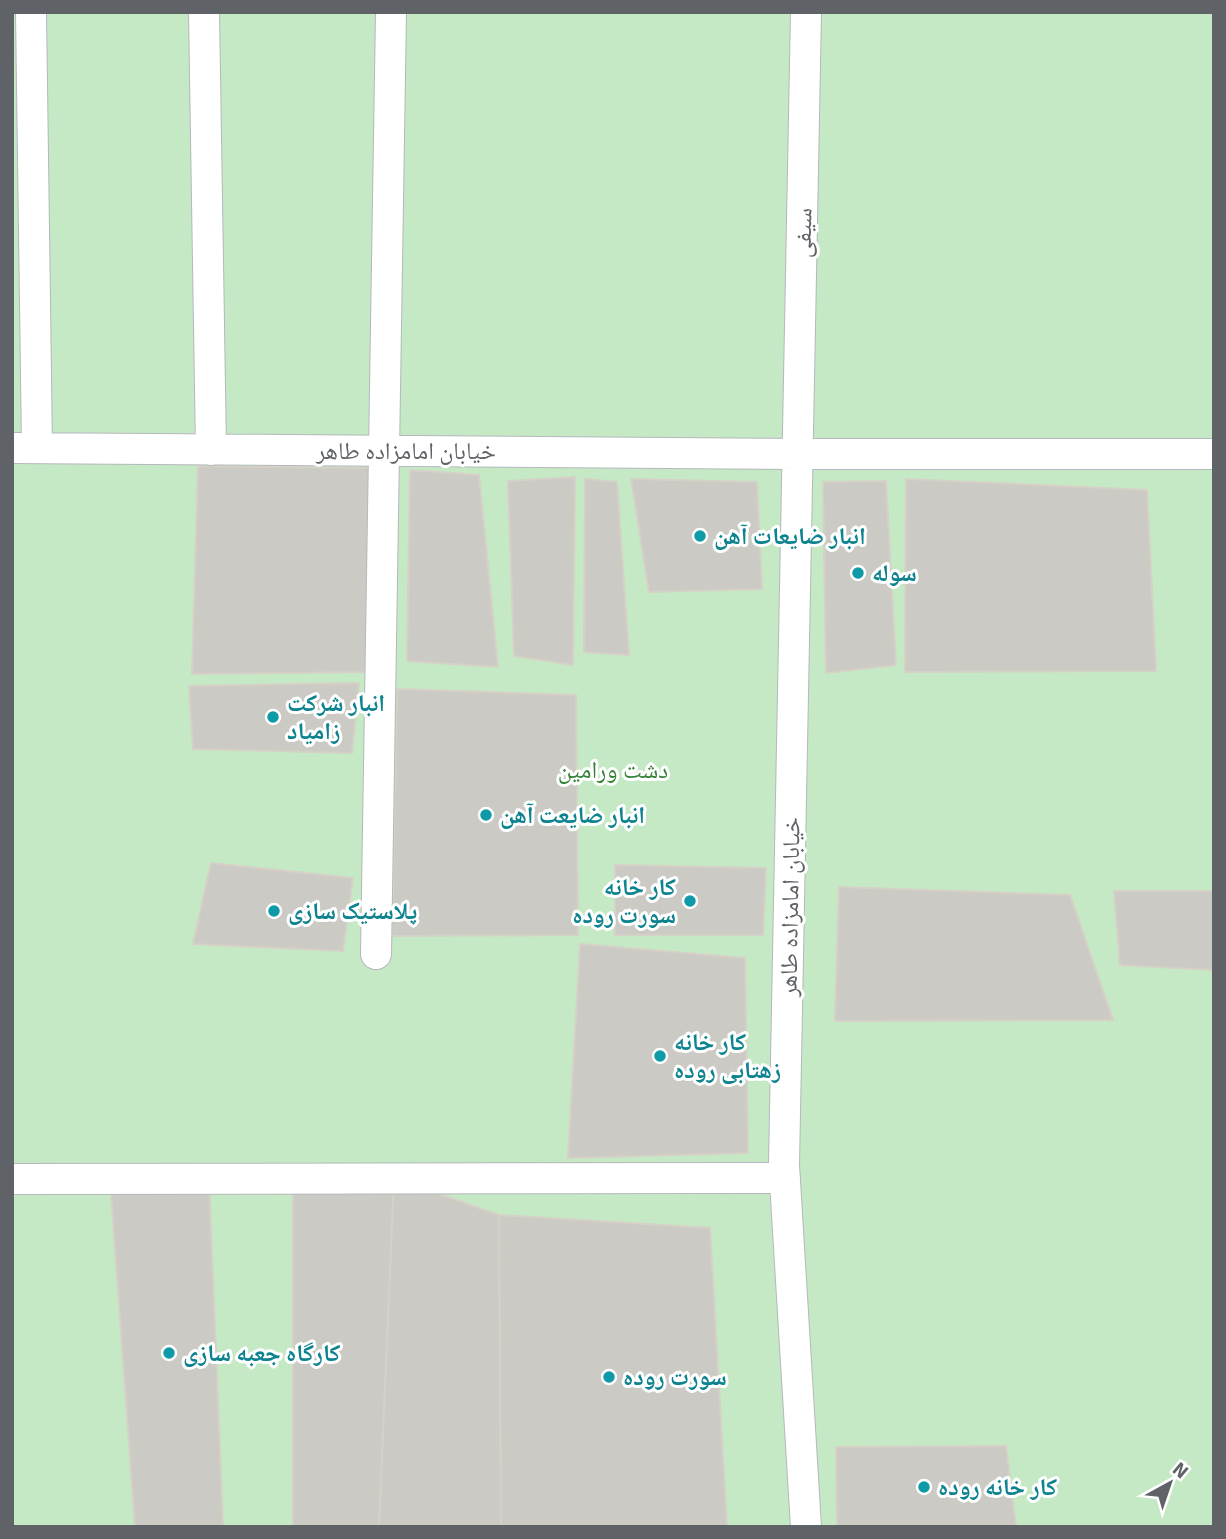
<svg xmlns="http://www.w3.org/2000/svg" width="1226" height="1539" viewBox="0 0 1226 1539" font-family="Signika,'Noto Naskh Arabic',sans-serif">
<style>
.green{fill:#c5e8c5}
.building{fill:#cccac5;stroke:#d6d1c6;stroke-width:2}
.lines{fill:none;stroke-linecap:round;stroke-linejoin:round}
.minor-casing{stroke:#b5b8bc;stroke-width:32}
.minor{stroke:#fff;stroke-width:30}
.culture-dot{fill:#0f9aa8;stroke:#fff;stroke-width:2.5}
.labels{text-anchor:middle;stroke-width:6;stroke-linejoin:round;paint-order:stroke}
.street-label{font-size:24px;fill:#5f6368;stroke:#fff}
.culture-label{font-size:24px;font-weight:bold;fill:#0d838f;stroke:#fff;text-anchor:start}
.park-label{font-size:24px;fill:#348238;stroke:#fff}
</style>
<rect width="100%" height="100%" fill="#f1efe8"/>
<path class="green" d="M12,12H1214V1527H12Z"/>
<path class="building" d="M198,466L371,468V672L192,674Z
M410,470L479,475L498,667L407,661Z
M575,477L573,665L514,656L508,481Z
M585,479L617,482L629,655L584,652Z
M631,479L757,482L762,589L649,592Z
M906,479L1147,490L1156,671L905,672Z
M886,481L896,665L826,673L823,482Z
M359,683L352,753L193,749L189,686Z
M397,689L576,695L578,935L392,936Z
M211,863L353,878L343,951L193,944Z
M615,865L766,868L763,935H615Z
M839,887L1070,895L1113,1020L835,1021Z
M1114,891H1214V970L1120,965Z
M580,944L745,958L748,1153L568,1158Z
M394,1178L499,1215L501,1527H379Z
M394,1178L379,1527H293V1179Z
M110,1179H209L223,1527H135Z
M499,1215L710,1228L727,1527H501Z
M1006,1446L1016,1527H837L836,1447Z"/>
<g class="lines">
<defs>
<path id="minor" d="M31,12L37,448
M204,12L211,450
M12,448L800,454H1214
M376,954L391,12
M12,1179L785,1178
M806,1527L784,1165L806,12"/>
</defs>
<use href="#minor" class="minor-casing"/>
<use href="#minor" class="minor"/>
</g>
<g class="culture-dot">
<circle cx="700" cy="536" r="7"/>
<circle cx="858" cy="573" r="7"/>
<circle cx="273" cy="717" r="7"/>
<circle cx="486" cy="815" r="7"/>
<circle cx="690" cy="901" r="7"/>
<circle cx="274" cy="911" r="7"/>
<circle cx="660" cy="1056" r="7"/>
<circle cx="169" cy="1353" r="7"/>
<circle cx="609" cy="1377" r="7"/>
<circle cx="924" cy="1487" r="7"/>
</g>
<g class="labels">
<g class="street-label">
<text transform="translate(803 233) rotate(-89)" y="8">سیفی</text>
<text x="406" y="459">خیابان امامزاده طاهر</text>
<text transform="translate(790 907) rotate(-89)" y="8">خیابان امامزاده طاهر</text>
</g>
<g class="culture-label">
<text x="714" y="544">انبار ضایعات آهن</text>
<text x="872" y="581">سوله</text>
<text x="287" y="711">انبار شرکت<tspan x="287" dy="28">زامیاد</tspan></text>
<text x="500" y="823">انبار ضایعت آهن</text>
<text x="676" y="895" text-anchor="end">کار خانه<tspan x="676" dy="28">سورت روده</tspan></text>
<text x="288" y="919">پلاستیک سازی</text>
<text x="674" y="1050">کار خانه<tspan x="674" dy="28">زهتابی روده</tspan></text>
<text x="183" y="1361">کارگاه جعبه سازی</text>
<text x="623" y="1385">سورت روده</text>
<text x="938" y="1495">کار خانه روده</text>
</g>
<g class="park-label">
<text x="613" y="778">دشت ورامین</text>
</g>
</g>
<rect width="1226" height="1539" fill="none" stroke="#5f6368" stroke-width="28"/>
<g transform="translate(1170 1483) rotate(40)" stroke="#ffffff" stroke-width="5" paint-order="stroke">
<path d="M0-5L12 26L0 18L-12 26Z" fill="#5f6368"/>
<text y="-10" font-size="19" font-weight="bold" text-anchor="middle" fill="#5f6368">N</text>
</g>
</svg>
